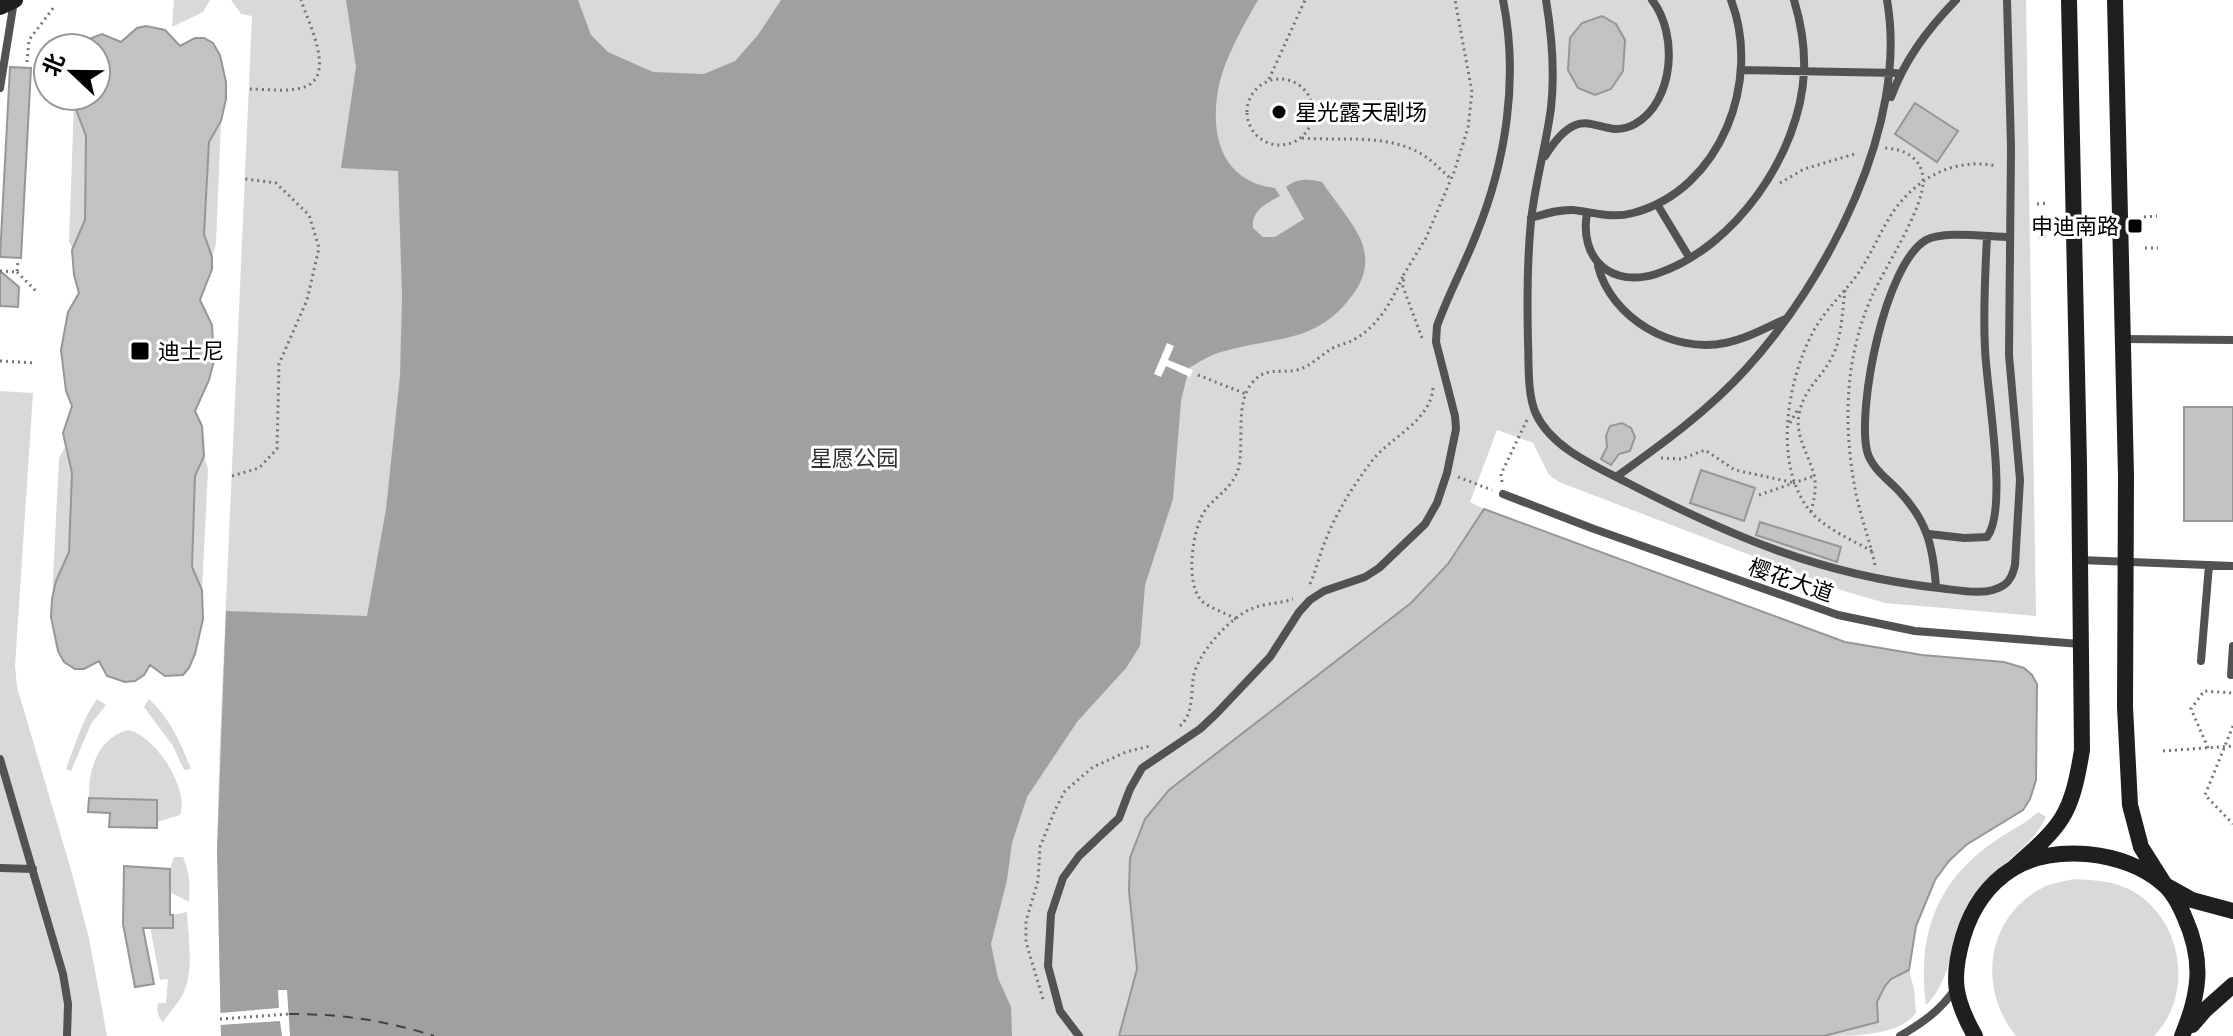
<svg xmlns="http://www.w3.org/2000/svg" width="2233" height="1036" viewBox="0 0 2233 1036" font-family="Signika,'Noto Sans SC',sans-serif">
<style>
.green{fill:#d9d9d9}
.water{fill:#a0a0a0}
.pier{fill:#fff}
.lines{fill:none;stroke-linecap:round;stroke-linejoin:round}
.ferry{stroke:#414141;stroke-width:2;stroke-dasharray:10 8;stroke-linecap:butt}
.building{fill:#c2c2c2;stroke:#969696;stroke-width:2}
.path{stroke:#747474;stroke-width:3;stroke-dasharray:2 4;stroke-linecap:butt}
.lane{stroke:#525252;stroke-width:8}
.secondary{stroke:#1f1f1f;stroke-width:16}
.poi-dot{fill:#000;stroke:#fff;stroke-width:3}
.labels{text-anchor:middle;stroke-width:6;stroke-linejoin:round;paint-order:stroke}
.poi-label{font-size:22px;fill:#000;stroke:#fff;text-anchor:start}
.park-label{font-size:22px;fill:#303030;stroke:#fff}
.street-label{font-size:22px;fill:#000;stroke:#fff}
</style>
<rect width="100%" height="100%" fill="#fff"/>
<path class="green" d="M174,0H210L203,12L172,27Z
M231,0H2026L2036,616L1885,603L1844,591L1559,482L1549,475L1533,443L1497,430L1470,502L1484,509L1448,564L1411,603L1169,790L1145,819L1130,858L1129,891L1137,969L1119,1036H221L217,850L220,739L252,16L241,14Z
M74,103L86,136L85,220L73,250L69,241Z
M221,121L216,244L212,257L204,234L209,142Z
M0,391L33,393L15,666L17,687L71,870L89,938L107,1036H0Z
M65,447L72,473L69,552L52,599L59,458Z
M204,456L208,469L202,590L192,567L195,476Z
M97,699L106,705L91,724L71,771L66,769C75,745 82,720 97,699Z
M149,699C170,718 181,744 191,769L184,770L173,746L144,707Z
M128,730C155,735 190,789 180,815L157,822V800L89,798C88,771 97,738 128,730Z
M2038,812L2046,817C2029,853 1988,869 1968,904C1951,934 1953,980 1926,1005C1917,938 1935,883 1992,843C2007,832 2024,825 2038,812Z
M174,857H183C190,873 190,885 189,902L170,892V869Z
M2075,879C2095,880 2116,881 2134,892C2183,921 2194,995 2154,1036H2016C1977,988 1986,916 2044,887C2053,883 2065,881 2075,879Z
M187,912C188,939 195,971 182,996C177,1005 169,1013 163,1022C158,1016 156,1012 158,1003H166L168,979L160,980L150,926L172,928L173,915Z
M1909,970L1914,989L1916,1013C1899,1036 1853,1036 1824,1036L1878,1022C1874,997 1885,979 1909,970Z"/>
<path class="water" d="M346,0H578L591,35L608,52L653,72L704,74L735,61L758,35L781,0H1258C1242,28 1221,64 1217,97C1211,142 1226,182 1275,188L1280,196C1266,204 1251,210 1253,228L1263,237H1275L1304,219L1286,187C1298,178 1308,179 1322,182C1334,200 1350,218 1360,238C1368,256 1367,273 1356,290C1318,346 1277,335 1221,352C1210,355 1199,362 1189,368L1181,401L1173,499L1145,585L1140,646L1126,668L1077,722L1027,797L1012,843L1007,880L991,944L998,978L1011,1007L1012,1036H221L217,850L226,611L367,616L386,509L400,376L402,295L398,171L341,168L356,67Z"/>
<path class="pier" d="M1167,343L1174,346L1168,360L1193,370L1190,377L1166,366L1161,377L1154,374Z
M278,990H287L290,1036H282L280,1021L220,1025V1013L279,1008Z"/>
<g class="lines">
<path class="ferry" d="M289,1014C340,1014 385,1020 434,1036"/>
</g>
<path class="building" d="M1602,16L1616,24L1625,40L1623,71L1611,89L1595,95L1578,88L1568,70L1570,38L1582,23Z
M146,26L165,30L180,46L195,38H204L213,43L220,55L226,82V99L221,121L209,142L204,234L212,257V269L200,300L212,325L214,361L209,380L195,411L202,426L204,456L195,476L192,567L202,590L203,619L195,654L189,668L183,675L165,676L150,665L144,675L135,681L125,682L107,676L99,661L84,669H75L64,662L58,651L51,617L52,599L56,581L69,552L72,473L63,433L72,406L66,391L61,350L68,312L79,293L74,275L72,250L85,220L86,136L71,96H96V48L68,47L102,34L121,42L137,28Z
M10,67L31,68L21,258L0,257Z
M1915,103L1958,131L1937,162L1895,134Z
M0,271L19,287L18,307L0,306Z
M2184,407H2233V521H2184Z
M1622,423L1631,428L1635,437L1630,451L1619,454L1611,465L1601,459L1607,447L1606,436L1610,426Z
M1701,470L1755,488L1744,521L1690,503Z
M1484,509L1845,642L1922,655L2004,662L2024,668L2032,675L2037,684L2036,780L2030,799L2023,810L1966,845L1949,861L1935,880L1916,926L1909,970L1891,979L1885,986L1877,1002L1878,1022L1824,1036H1119L1137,969L1129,891L1130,858L1145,819L1169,790L1411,603L1448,564Z
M1760,522L1841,547L1837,562L1756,535Z
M89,798L157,800V828L109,827L110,813L88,812Z
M124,866L170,869V915H173V928H143L154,984L135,987L123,924Z"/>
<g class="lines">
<path class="path" d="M27,62L29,40L54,7
M1247 112a33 33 0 1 1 66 0a33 33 0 1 1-66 0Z
M1269,79L1305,0
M250,89C266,89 291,93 307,86C335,73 308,22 301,0
M1302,138C1340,141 1381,134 1416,151C1429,157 1440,169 1451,179
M1780,183L1804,169L1858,153
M2037,204L2047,203
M2144,217L2157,216
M2038,237L2047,236
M2145,248H2158
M0,271L17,272L18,260
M17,272L38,293
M1422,338L1403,287L1404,274L1426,238L1454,172L1468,128L1472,92L1455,0
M0,361L35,363
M1198,375L1246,394
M1790,423L1798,409
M1661,458L1681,459L1705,450L1735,470L1795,483
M232,476L259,468L277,449L279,364L307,300L319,248L309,215L276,183L245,179
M1458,477L1492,490
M1502,482L1501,474L1527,420
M1759,495L1814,476
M1811,512C1814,499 1817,488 1814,475C1808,452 1793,434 1800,410C1805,388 1823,376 1832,357C1842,338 1842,312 1845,290
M1872,551C1852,540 1826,529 1811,512C1772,466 1787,381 1813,332C1824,311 1843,294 1857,275C1871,255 1880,232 1893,212C1917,177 1956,157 1997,166
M1875,565C1870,541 1861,518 1856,494C1843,427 1844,359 1872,296C1885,267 1925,207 1923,179C1922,157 1903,149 1885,148
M1310,584C1317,568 1320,552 1327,537C1337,511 1354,485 1371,462C1390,437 1430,422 1433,388
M1236,619C1226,613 1212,609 1203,602C1184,585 1192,528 1206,509C1218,494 1234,487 1239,466C1244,441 1235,403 1252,383C1266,366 1278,374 1297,370C1309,367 1318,358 1328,351C1336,345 1347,344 1355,339C1379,325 1392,301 1403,276
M1180,726C1193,714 1191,696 1193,680C1195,656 1229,618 1251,609C1264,603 1279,604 1293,599
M2233,726L2205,795L2233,824
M2208,748L2191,709L2204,691L2233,693
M2163,751L2233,746
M1043,999L1026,942V921L1038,881L1040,847L1055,810L1065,791L1093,767L1126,752L1150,746
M220,1019L289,1014"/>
<path class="lane" d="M1546,0C1552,36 1555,72 1551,108C1546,146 1535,183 1531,221C1527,262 1527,301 1528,342C1529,364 1527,394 1536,414C1552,448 1595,466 1626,482C1730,536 1821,575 1939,588C1958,590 1987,597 2004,585C2011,580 2013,573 2015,565L2020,480L2009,355L2011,148L2007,0
M1742,70L1896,73
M0,88L14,1
M1891,97C1905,59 1928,29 1956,0
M1545,156C1585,93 1598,144 1635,124C1675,101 1678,33 1652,0
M1657,204L1689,257
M1587,213C1579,259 1611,288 1656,274C1735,248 1800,154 1804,72C1805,48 1801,23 1794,0
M1531,218C1545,214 1559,209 1573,210C1594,212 1611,219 1633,213C1721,190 1762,80 1731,0
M1598,266C1611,318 1673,354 1725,343C1745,339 1764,329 1783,320
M2123,339L2233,340
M1616,477C1662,444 1708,411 1746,369C1828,279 1909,124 1887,0
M1503,494L1594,529L1838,615L1915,631L2080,644
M1929,534L1964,538L1987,537C2009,509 1986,387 1985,348C1983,311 1985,274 1987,237
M2080,560L2233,566
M1936,587C1933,545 1927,520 1897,489C1886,478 1871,467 1867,451C1857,407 1885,264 1926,240C1943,230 1989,237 2010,237
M2201,661L2209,565
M2231,675L2233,646
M0,759L63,974L68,1004L67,1036
M0,868L33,869
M1079,1036L1060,1011L1048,966L1051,914L1063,878L1079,856L1119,818L1130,789L1142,768L1200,729L1217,713L1270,657L1299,612L1310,600L1324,591L1365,577L1379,568L1425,524L1437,503L1447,473L1456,429L1455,416L1436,342L1437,326C1448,295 1464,266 1476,235C1506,162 1519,78 1503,0
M1900,1036C1922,1023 1940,1011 1955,989"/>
<path class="secondary" d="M2115,0L2126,476L2125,707L2130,805L2141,847L2165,885L2192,900L2233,911
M0,7L15,0
M2011,870C2062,825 2071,818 2082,750L2079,464L2069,0
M2192,1025L2205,1010L2233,985
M1975,1036C1954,999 1951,978 1963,937C1971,910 1987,885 2012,869C2054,843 2125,851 2162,883C2173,891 2180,906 2185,918C2204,961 2200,993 2182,1036"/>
</g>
<g class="poi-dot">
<circle cx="1279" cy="112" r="8"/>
<rect x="2127" y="218" width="16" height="16" rx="4"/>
<rect x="130" y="341" width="20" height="20" rx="4"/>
</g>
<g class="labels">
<g class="poi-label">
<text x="1295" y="120">星光露天剧场</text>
<text x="2119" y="234" text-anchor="end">申迪南路</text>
<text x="158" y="359">迪士尼</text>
</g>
<g class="park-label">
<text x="854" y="466">星愿公园</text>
</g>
<g class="street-label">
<text transform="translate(1791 580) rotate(19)" y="8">樱花大道</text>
</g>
</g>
<g transform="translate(72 72) rotate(292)"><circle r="38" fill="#ffffff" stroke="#999999" stroke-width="2"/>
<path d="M0-6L14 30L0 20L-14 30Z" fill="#000000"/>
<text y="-12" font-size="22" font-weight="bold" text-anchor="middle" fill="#000000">北</text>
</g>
</svg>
